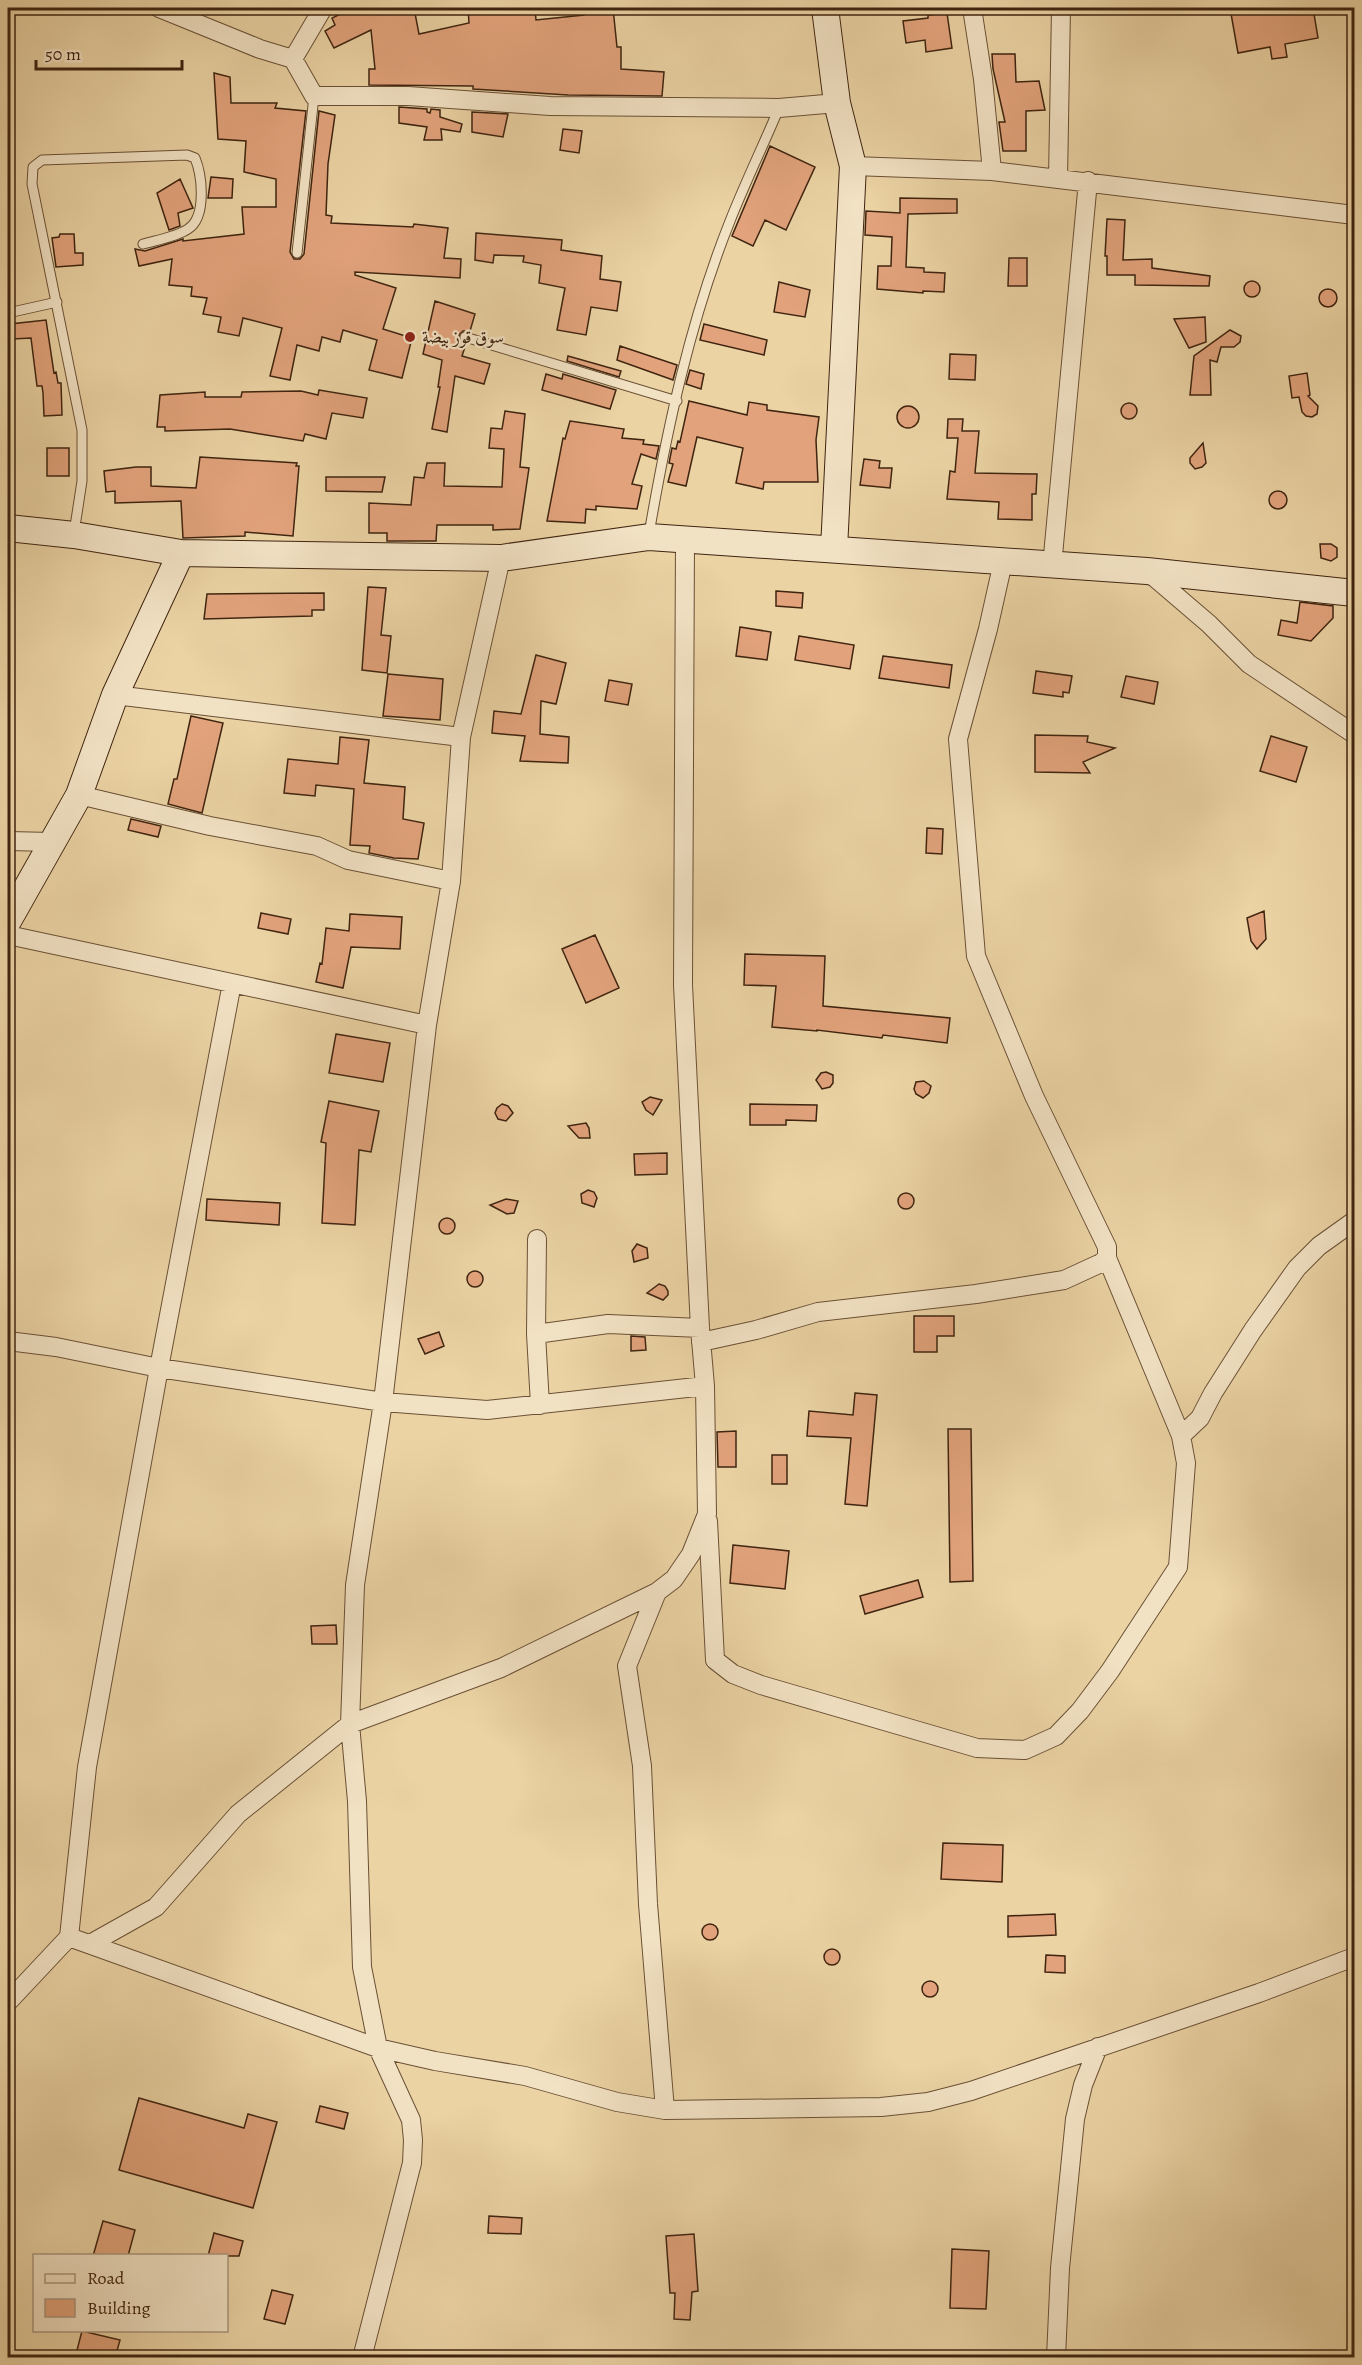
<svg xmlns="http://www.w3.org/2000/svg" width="1362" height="2365" viewBox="0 0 1362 2365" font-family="Alegreya,Amiri,serif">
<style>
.building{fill:#e2a37c;stroke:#3f2410;stroke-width:1.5}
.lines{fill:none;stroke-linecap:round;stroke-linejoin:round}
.service-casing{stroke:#6a5035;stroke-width:11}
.minor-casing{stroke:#6a5035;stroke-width:20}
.secondary-casing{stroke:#3f2410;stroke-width:28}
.service{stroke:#f2e2c4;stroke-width:9}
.minor{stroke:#f2e2c4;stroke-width:18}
.secondary{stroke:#f2e2c4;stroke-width:26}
.poi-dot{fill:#8f2418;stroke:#f2e2c4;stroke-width:2}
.labels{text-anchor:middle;stroke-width:4.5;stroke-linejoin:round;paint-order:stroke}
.poi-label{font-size:18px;fill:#3f2410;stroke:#f2e2c4;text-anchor:start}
</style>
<rect width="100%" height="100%" fill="#ebd3a4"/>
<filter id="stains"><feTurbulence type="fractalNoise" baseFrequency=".00333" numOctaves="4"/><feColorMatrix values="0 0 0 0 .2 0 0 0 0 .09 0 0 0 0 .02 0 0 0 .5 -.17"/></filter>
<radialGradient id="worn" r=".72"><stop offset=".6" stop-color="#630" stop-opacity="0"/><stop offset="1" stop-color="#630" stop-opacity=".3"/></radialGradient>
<path class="building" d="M353,8H414L419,34L469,23L468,8H535L536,20L584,15V13L590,12V8H613L617,47H621V69L664,72L662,96L568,95L473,89V86L369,85V69H375L371,30L334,48L325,31L335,25L332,18Z
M1230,8H1313L1318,38L1285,44L1287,57L1272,59L1270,47L1238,53Z
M947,13L952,48L926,52L925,40L906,43L903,21L928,18V15Z
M992,54H1015L1016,82L1039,81L1045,110L1026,111V151H1003L999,122H1005L993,69Z
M214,73L230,77L231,103H277L275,108L306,111L290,252L294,259H300L304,254L319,111L335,115L328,164L326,215L332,216L331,223L413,227L414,224L448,228L444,258L461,259L460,278L355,272V275L396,288L383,329L412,338L402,378L369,370L377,340L343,330L340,342L322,337L319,351L297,345L290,380L270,376L282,328L243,318L239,336L218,332L221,317L203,314L207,298L191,296L192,287L169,285L172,259L139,266L135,249L145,251L183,239V241L244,234L242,207H276V179L244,172L246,141L218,139Z
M399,107L427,109V112L430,113L431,109L440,110V117L462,124L460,132L441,129L442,140H424L427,127L399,123Z
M472,112L508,114L503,137L472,132Z
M563,129L582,131L579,153L560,150Z
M770,146L815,167L786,230L765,220L753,246L732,236Z
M211,177L233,179L232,198H208Z
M180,179L193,208L178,213L180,226L169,230L157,193Z
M900,198L957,199V213L908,214L906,267L924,268V272L945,273L944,292L923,291V293L877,289L878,266H891L892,237L865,235L866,211L900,213Z
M1107,219L1125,220L1123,260L1152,259V268L1210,276L1209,286L1135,285V275H1107V256H1105Z
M476,233L562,240L561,250L602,256L600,279L621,282L617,311L591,307L586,335L557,330L565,288L539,283L541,265L523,262L524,256L494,255L493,263L475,260Z
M60,234H74L75,253H83V265L56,267L52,238L59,237Z
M1009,258H1027V286H1008Z
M1244 289a8 8 0 1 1 16 0a8 8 0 1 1-16 0Z
M779,282L810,290L805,317L774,312Z
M1319 298a9 9 0 1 1 18 0a9 9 0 1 1-18 0Z
M435,301L475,314L470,331H463L459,335L460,341L466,344L462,356L490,364L484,384L455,376L447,432L432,429L440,387H438L442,360L423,354Z
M1205,317L1206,342L1189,348L1174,319Z
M46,320L54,373L56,372L58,383H61L62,415L44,416L43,393L42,386H37L31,338L12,339L10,324Z
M704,324L767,340L764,355L700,340Z
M1230,330L1241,336L1240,342L1234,347H1221L1217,362L1210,360L1211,395H1190L1194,356Z
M620,346L677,365L673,380L617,360Z
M950,354L976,355L975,380L949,379Z
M568,356L621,371L619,377L567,361Z
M690,370L704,374L701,389L686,384Z
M1307,373L1310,395L1308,396L1318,406L1317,414L1312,417L1306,416L1302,412L1299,397L1292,398L1289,376Z
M546,374L562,379L563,374L616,390L610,409L542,390Z
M319,390L367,398L363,418L332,413L326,439L305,434L303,441L230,429L165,431V427H157L160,395L205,392V397H241L242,392L301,391L318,395Z
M689,401L747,415L749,402L767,405V410L819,417L816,440L818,482H764L763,489L736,483L743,448L697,437L686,486L668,482L673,464L669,463L672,448L676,449L678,441L680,442Z
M1121 411a8 8 0 1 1 16 0a8 8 0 1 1-16 0Z
M897 417a11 11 0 1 1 22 0a11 11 0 1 1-22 0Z
M505,411L525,414L520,467L529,468L520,529L493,530V525H437L436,541H387V533H369V503L411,505L414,477L424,478L427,463H445L444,486L502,487L504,449L489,448L491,428L502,429Z
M948,419H963L962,431H979L975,473L1037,474L1036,494H1032V520L998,519L999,502L947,499L950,471L955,472L958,438H947Z
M570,421L624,429L622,438L644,440L643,444L659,446L656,459L641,454L632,484L642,486L637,509L596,506V510L586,509L585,523L547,521L563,438L565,439Z
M1203,443L1206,463L1202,467L1195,469L1190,463V458Z
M47,448H69V476H47Z
M200,457L297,463L296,466H299L293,536L245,532V536L183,538L181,501L115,503V491L106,492L104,471L136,467H151V486L196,488Z
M864,459L880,461L879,468H892L890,488L860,485Z
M326,477H385L382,492L326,491Z
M1269 500a9 9 0 1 1 18 0a9 9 0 1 1-18 0Z
M1320,544H1331L1337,548V557L1331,561L1321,558Z
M368,587L386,588L381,635L391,636L387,673L362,670Z
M776,591L803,593L802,608L776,606Z
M324,593V610H312V616L204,619L207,594Z
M1300,602L1333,606V618L1311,641L1278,635L1281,620L1297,623Z
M740,627L771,632L767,660L736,656Z
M799,636L854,645L850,669L795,660Z
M536,655L566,663L556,704L541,701L540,734L569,737L568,763L520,761L525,736L492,733L494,711L521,714Z
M883,656L952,665L949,688L879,678Z
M1036,671L1072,676L1069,693L1063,692V697L1033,693Z
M388,674L443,679L440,720L383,716Z
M1126,676L1158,682L1154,704L1121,697Z
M609,680L632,684L628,705L605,701Z
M191,716L223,723L202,813L168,804L174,779H177Z
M1035,735L1088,736L1087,742L1115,748L1083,762L1090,773L1035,772Z
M1271,736L1307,747L1296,782L1260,771Z
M340,737L369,740L364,783L405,787L403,819L424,823L418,859L394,858L369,853L370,846L350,845L354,789L316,785L315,796L284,793L288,759L338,764Z
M131,819L161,826L158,837L128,830Z
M927,828L943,829L942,854L926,853Z
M1264,911L1266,939L1257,949L1251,941L1247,918Z
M261,913L291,919L288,934L258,928Z
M350,914L402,917L400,949L351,947L343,988L316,982L320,963L322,964L326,928L349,931Z
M595,935L619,988L586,1003L562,949Z
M745,954L825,956L823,1006L950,1018L947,1043L883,1035L882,1038L817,1030V1031L772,1027L776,986L744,985Z
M336,1034L390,1043L383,1082L329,1073Z
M826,1072L833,1075V1083L830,1087L822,1089L816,1080L821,1073Z
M924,1081L931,1086L929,1093L923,1098L916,1094L914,1089L916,1082Z
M650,1097L662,1100L653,1115L646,1110L642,1102Z
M329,1101L379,1111L371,1152L359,1150L355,1225L322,1223L326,1143L321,1142Z
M502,1104L508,1106L513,1113L506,1121L498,1119L495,1113L497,1108Z
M750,1104L817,1105L816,1121L786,1120V1125H750Z
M586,1123L589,1128L590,1138H579L568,1126Z
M667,1153V1174L635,1175L634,1154Z
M588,1190L594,1192L597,1198L594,1207L582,1203L581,1194Z
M898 1201a8 8 0 1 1 16 0a8 8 0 1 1-16 0Z
M207,1199L280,1203L279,1225L206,1220Z
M506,1199L518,1201L514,1213L507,1214L490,1205Z
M439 1226a8 8 0 1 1 16 0a8 8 0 1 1-16 0Z
M637,1244L647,1248L648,1258L634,1262L632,1251Z
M467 1279a8 8 0 1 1 16 0a8 8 0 1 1-16 0Z
M659,1284L665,1286L668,1291V1295L663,1300L647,1293Z
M914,1316H954V1336H937V1352H914Z
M439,1332L444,1346L425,1354L418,1339Z
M631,1336L645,1337L646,1350L631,1351Z
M855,1393L877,1395L867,1506L845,1504L851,1438L807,1436L809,1411L853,1415Z
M948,1429H971L973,1581L950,1582Z
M736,1431V1467H718L717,1432Z
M772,1455H787V1484H772Z
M733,1545L789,1551L785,1589L730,1583Z
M918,1580L923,1597L865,1614L860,1596Z
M336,1625L337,1644H312L311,1626Z
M943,1843L1003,1845L1002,1882L941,1879Z
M1055,1914L1056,1935L1008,1937V1916Z
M702 1932a8 8 0 1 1 16 0a8 8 0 1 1-16 0Z
M824 1957a8 8 0 1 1 16 0a8 8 0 1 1-16 0Z
M1046,1955L1065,1956V1973L1045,1972Z
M922 1989a8 8 0 1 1 16 0a8 8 0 1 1-16 0Z
M139,2098L244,2128L248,2114L277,2122L253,2208L119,2170Z
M320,2106L348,2113L344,2129L316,2122Z
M489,2216L522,2218L521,2234L488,2233Z
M103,2221L135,2230L128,2256H93Z
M214,2233L243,2241L239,2256H208Z
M694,2234L698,2291L692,2292L690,2320L674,2319L675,2293H670L666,2236Z
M952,2249L989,2251L986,2309L950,2308Z
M272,2290L293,2295L285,2324L264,2319Z
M82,2331L120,2340L115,2358H75Z"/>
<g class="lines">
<defs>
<path id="service" d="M297,253L314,96
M8,313L57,302
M465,337L677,401
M74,533L82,481V430L32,184L33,167L42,160L187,155L195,158C202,175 207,217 188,229C176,237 157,240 143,244
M649,534C667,429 690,321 730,221C745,183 763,146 779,108"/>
<path id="minor" d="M159,8L260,49L293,59L314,96H408L550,106L779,108L837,103
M972,8L983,79L992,171
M293,59L323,8
M853,166L992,171L1354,215
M1058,179L1061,8
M1052,566L1088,181
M1147,571L1209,624L1249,664L1354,734
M115,695L461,737
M79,795L210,826L317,846L348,860L451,881
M8,841L52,842
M8,935L427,1025
M537,1239L536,1334L540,1405
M536,1334L608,1324L700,1328
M8,1341L56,1347L159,1368L383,1402L487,1410L705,1386
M701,1342L756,1330L818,1312L976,1294L1064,1280L1101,1263L1107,1258V1247L1034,1096L976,956L958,739L988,629L1003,562
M1181,1436L1200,1418L1213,1393L1253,1330L1297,1268L1319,1246L1354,1221
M708,1521L715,1660L733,1674L761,1685L977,1748L1025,1750L1056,1736L1080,1711L1110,1671L1178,1567L1186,1463L1181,1436L1107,1258
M657,1592L627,1666L642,1766L648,1904L665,2110
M69,1937L378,2048L435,2061L525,2076L617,2102L665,2110L881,2107L928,2102L971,2091L1259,1993L1354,1957
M90,1944L156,1907L238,1814L350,1724L501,1668L657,1592L674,1579L691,1554L707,1514L705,1386L700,1328L683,985L685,539
M8,2002L69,1937L87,1767L159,1368L232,983
M362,2358L412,2163L413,2140L411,2120L378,2048L362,1967L357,1801L350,1724L355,1585L383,1402L427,1025L451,881L461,737L501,558
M1056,2358L1060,2268L1075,2119L1083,2085L1098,2047"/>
<path id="secondary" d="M825,8L837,103L853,166L834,549
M8,528L74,535L181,553L501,558L649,537L1147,571L1354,593
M8,921L79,795L115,695L181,553"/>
</defs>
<use href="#service" class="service-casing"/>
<use href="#minor" class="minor-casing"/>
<use href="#secondary" class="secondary-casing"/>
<use href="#service" class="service"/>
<use href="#minor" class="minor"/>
<use href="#secondary" class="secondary"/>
</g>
<circle class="poi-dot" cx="410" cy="337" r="6"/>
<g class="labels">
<g class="poi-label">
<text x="422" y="343">سوق قوز بيضة</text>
</g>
</g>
<rect width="1362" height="2365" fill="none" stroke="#ebd3a4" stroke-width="30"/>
<rect x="9" y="9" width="1344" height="2347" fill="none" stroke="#3f2410" stroke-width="3"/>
<rect x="15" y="15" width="1332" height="2335" fill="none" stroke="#3f2410" stroke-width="1.5"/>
<rect x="33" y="2254" width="195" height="78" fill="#f2e2c4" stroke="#aa967c" stroke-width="1.5"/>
<rect x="45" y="2274" width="30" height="9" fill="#f2e2c4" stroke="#aa967c" stroke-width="1.5"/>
<text x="87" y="2284" font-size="18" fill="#3f2410">Road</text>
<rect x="45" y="2299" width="30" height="18" fill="#e2a37c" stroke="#aa967c" stroke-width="1.5"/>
<text x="87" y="2314" font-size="18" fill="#3f2410">Building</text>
<path d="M36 60v9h146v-9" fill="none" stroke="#3f2410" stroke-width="3"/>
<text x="45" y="60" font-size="18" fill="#3f2410" stroke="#f2e2c4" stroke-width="4.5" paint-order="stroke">50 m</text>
<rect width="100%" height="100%" filter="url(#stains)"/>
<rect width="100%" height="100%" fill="url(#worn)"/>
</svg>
